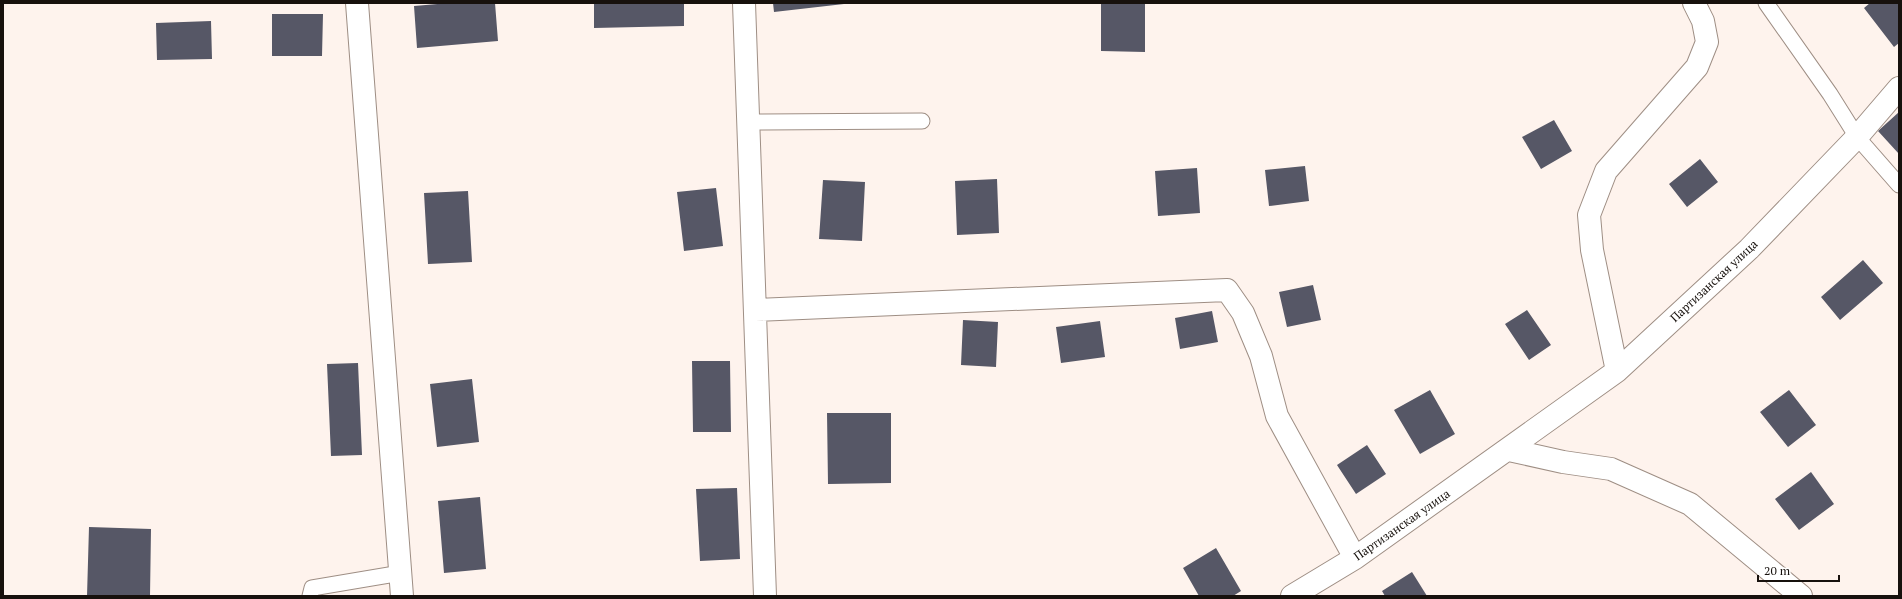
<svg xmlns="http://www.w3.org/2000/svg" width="1902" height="599" viewBox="0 0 1902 599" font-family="'PT Serif',serif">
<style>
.building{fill:#565766}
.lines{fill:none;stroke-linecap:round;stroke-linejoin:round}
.lane-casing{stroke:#9e8e84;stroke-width:17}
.street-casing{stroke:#9e8e84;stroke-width:24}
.lane{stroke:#fff;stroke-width:15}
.street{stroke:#fff;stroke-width:22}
.labels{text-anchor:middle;stroke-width:4;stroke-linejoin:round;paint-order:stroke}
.street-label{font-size:12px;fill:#17110d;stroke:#fff}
</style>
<rect width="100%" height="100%" fill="#fef3ed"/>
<path class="building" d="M449,3H495L498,41L417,48L414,6Z
M594,3H684V26L594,28Z
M773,3H844V4L774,12Z
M1101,3H1145V52L1101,51Z
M1870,3H1899V43L1894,47L1864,8Z
M272,14H323L322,56H272Z
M211,21L212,59L157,60L156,23Z
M1899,112V154L1878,131Z
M1554,120L1572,151L1541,169L1522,137Z
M1700,159L1718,182L1687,207L1669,184Z
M1305,166L1309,201L1269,206L1265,170Z
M1197,168L1200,213L1158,216L1155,171Z
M997,179L999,233L957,235L955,181Z
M823,180L865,182L862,241L819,239Z
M716,188L723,246L684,251L677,192Z
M468,191L472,262L428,264L424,193Z
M1863,260L1883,283L1840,320L1821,297Z
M1313,285L1321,320L1287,327L1279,292Z
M1527,310L1551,345L1529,360L1505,324Z
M1212,311L1218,342L1180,349L1175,318Z
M963,320L998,322L996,367L961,365Z
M1100,321L1105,357L1061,363L1056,327Z
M692,361H730L731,432H693Z
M358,363L362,455L331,456L327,364Z
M472,379L479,442L437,447L430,384Z
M1430,390L1455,434L1420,454L1394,410Z
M1789,390L1816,425L1788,447L1760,412Z
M827,413H891V483L828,484Z
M1367,445L1386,474L1356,494L1337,465Z
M1811,472L1834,504L1799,530L1775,499Z
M737,488L740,559L700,561L696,489Z
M480,497L486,569L444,573L438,501Z
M89,527L151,529L150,596H87Z
M1216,548L1241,591L1233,596H1199L1183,568Z
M1412,572L1427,596H1385L1382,591Z"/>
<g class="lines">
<defs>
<path id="lane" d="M1766,3L1830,94L1857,137L1899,185
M748,122L922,121
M310,596L312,588L401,573"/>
<path id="street" d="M357,3L402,596
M744,3L765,596
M755,310L1227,290L1243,313L1261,356L1277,416L1355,558
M1617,371L1592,250L1589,215L1606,171L1697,67L1707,42L1703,21L1694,3
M1509,450L1563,462L1611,469L1690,504L1801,596
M1292,596L1355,558L1617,371L1749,249L1857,137L1899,88"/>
</defs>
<use href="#lane" class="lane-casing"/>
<use href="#street" class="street-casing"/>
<use href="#lane" class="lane"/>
<use href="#street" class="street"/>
</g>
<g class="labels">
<g class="street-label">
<text transform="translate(1714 281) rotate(-43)" y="4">Партизанская улица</text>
<text transform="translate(1402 525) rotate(-35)" y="4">Партизанская улица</text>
</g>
</g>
<rect width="1902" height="599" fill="none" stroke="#17110d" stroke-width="8"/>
<path d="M1758 575v6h81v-6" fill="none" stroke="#17110d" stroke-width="2"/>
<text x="1764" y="575" font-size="12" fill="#17110d" stroke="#ffffff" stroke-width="3" paint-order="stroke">20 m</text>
</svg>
